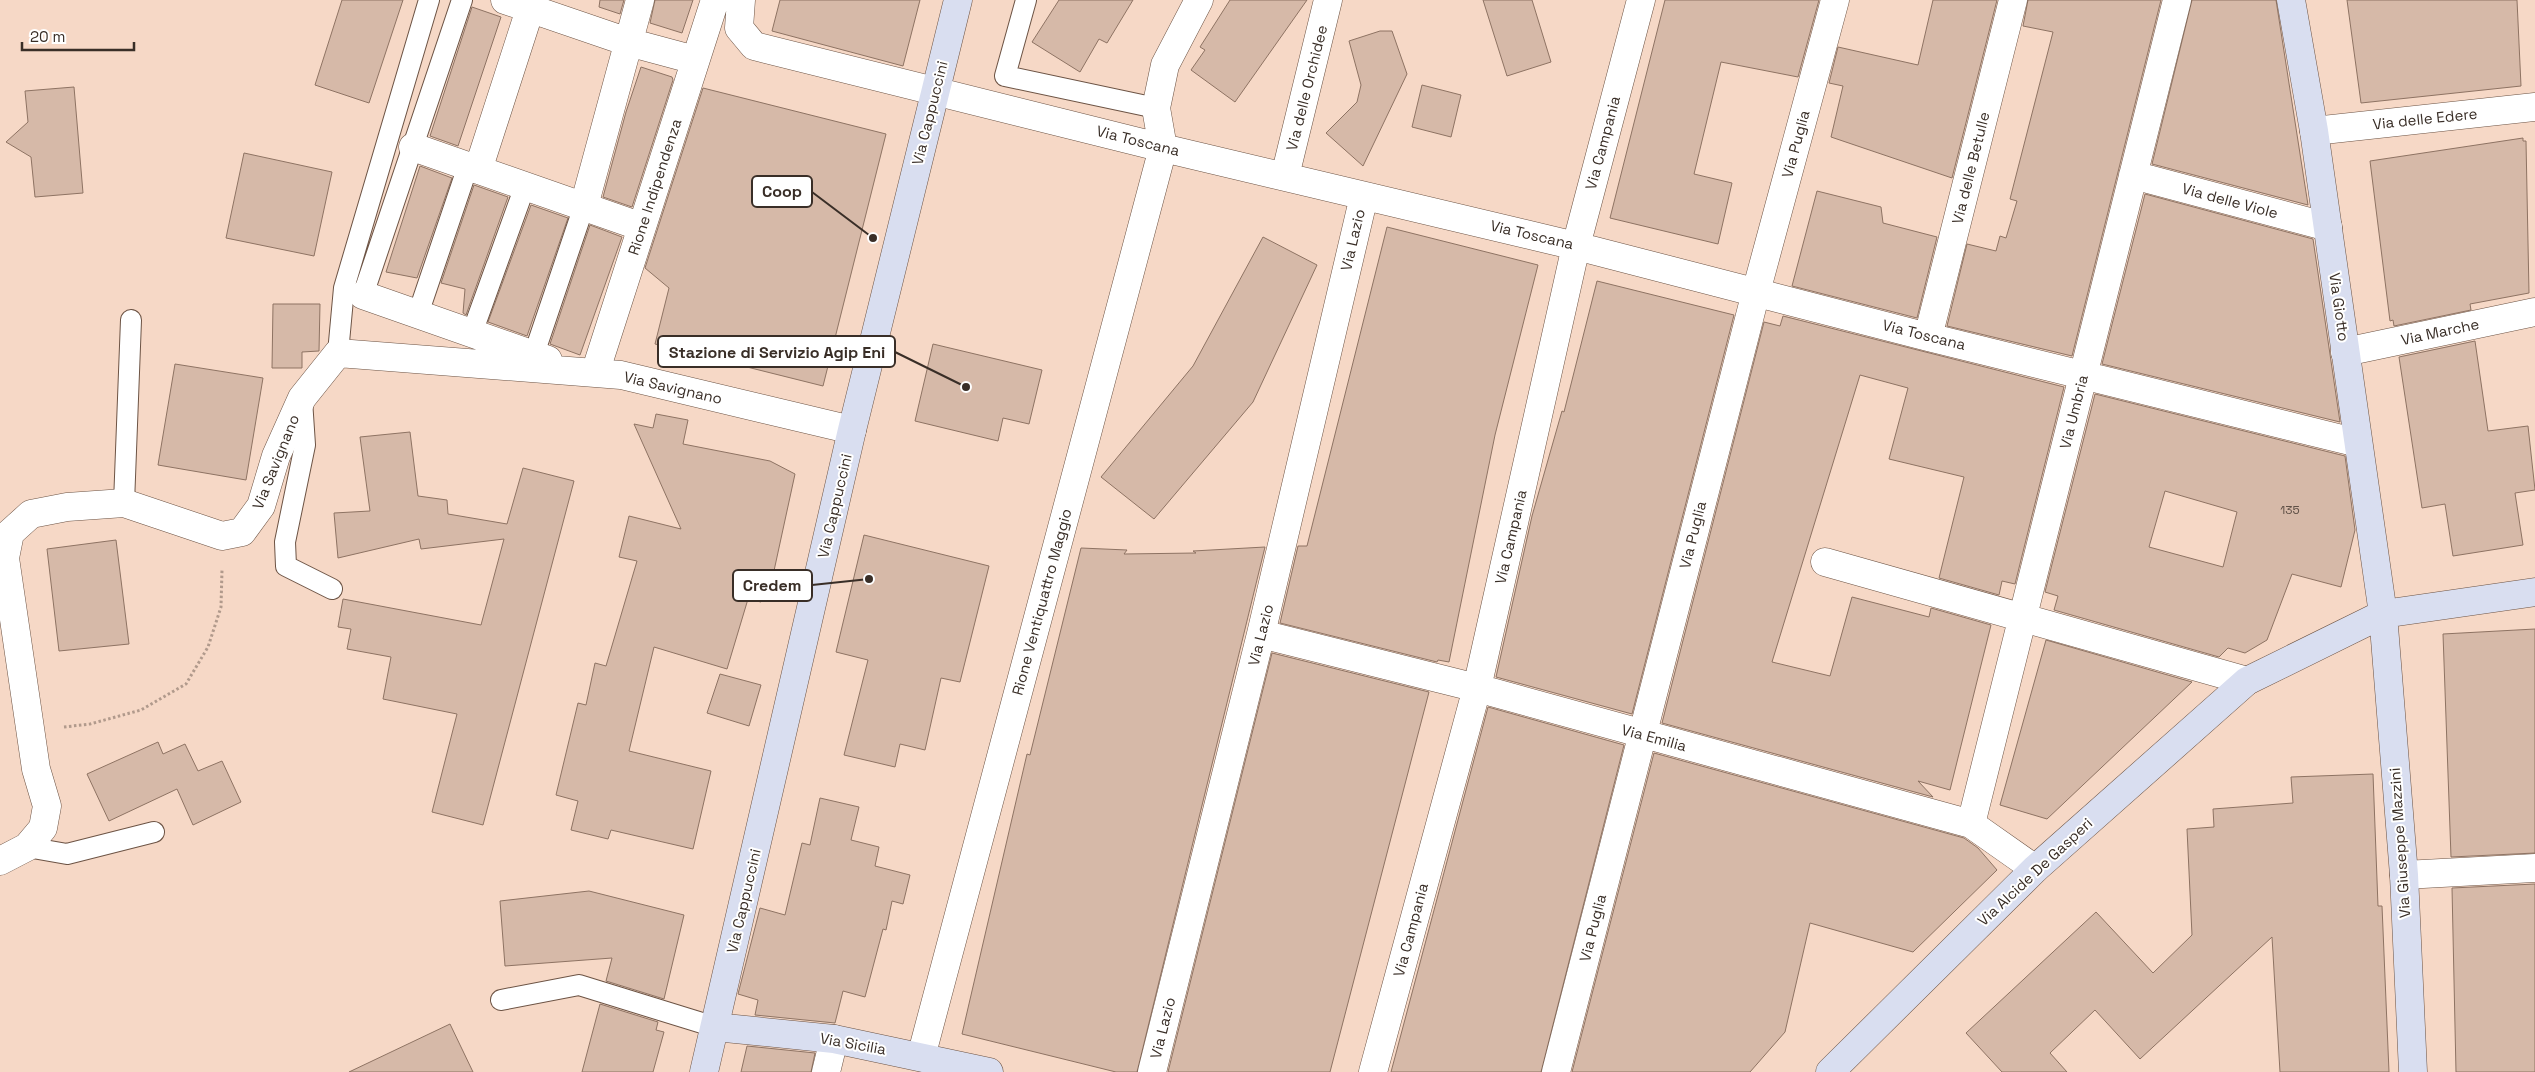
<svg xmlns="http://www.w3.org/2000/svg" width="2535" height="1072" viewBox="0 0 2535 1072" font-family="'Space Grotesk',sans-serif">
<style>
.building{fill:#d6b9a8;stroke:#8e7363;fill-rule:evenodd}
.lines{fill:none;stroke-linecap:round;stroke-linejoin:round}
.lane-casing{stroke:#6c5344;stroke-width:22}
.street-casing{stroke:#6c5344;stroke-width:29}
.secondary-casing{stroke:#6c5344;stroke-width:29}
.path{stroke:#b19a8c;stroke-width:3;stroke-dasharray:2.5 2.5;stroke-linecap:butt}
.lane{stroke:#fff;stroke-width:20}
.street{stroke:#fff;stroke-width:28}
.secondary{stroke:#d9def0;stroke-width:28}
.labels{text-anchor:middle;stroke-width:4;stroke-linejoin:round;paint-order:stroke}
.number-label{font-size:12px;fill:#605147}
.street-label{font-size:15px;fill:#392e27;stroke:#fff}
.leader{fill:none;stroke:#392e27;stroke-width:2}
.callout-dot{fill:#392e27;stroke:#fff;stroke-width:2}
.callout{fill:#fff;stroke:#392e27;stroke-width:2}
.callout-label{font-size:16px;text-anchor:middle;font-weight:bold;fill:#392e27}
</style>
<rect width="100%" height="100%" fill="#f6d8c6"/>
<path class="building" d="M342,0H403L369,103L315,85Z
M600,0H624L620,14L599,7Z
M655,0H693L682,33L650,23Z
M780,0H920L903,66L772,31Z
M1059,0H1133L1107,43L1099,39L1080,72L1032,42Z
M1230,0H1307L1235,102L1191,70L1205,50L1200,47Z
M1483,0H1532L1551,62L1507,76Z
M1665,0H1819L1798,77L1721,62L1694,174L1732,183L1718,244L1610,218Z
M1933,0H1997L1952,178L1831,137L1843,86L1829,83L1838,47L1918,65Z
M2028,0H2161L2072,356L1947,326L1967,244L1996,251L2000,236L2006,238L2017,201L2010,199L2053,32L2023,26Z
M2192,0H2276L2308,205L2152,164Z
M2347,0H2517L2521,86L2361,103Z
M472,7L501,17L458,146L430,136Z
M1380,31H1392L1407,74L1363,166L1326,133L1357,102L1361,85L1349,41Z
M641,67L672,77L673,80L632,207L603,197L626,112Z
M1422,85L1461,95L1451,137L1412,127Z
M74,87L83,193L35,197L31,157L6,142L28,122L25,91Z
M703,88L886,134L823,386L655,344L669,288L645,268Z
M2523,138V141H2526L2529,293L2470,304L2471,310L2394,326L2393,320L2390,321L2370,161Z
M244,153L332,172L314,256L226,238Z
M420,166L452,178L417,278L386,272Z
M474,185L508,197L466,315L463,313L465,289L441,283Z
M1817,191L1881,207L1883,223L1937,237L1917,318L1792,286Z
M2145,194L2313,239L2340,422L2102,364Z
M531,205L568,218L527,336L488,322Z
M590,225L622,237L580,355L550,344Z
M1387,227L1538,265L1495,435L1449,662L1438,660L1437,662L1280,623L1298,546H1307Z
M1263,237L1317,265L1253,402L1154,519L1101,477L1193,366Z
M1597,281L1734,315L1632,714L1496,677L1532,516L1562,411L1564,412Z
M273,304H320L319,351L302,352V368H272Z
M1783,316L2064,387L2015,584L2002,581L1999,595L1939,578L1964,477L1889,459L1908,388L1860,375L1772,662L1830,676L1852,597L1929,617L1931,608L1991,625L1950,790L1918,781L1933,797L1662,723L1764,322L1780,326Z
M2475,341L2488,431L2528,426L2535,490L2515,493L2523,545L2453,556L2445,504L2422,508L2399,357Z
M933,344L1042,370L1029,424L1003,418L998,441L915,421Z
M175,364L263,378L246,480L158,465Z
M2095,394L2345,456L2355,530L2341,587L2292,574L2267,640L2245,653L2228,648L2219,657L2054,610L2058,596L2045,592ZM2165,491L2237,512L2223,567L2149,547Z
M656,414L688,420L683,444L770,461L795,474L772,580L765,578L761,602L748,599L727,669L654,647L629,751L711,771L693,849L611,830L608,839L571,830L578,801L556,795L578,703L586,705L595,663L606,666L637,561L619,557L629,516L681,529L634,424L653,428Z
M410,432L418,496L447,500L448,514L507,524L523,468L574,481L483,825L432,812L457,714L383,699L391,657L347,649L351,629L338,627L343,599L481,625L504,539L421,549L419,539L338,558L334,513L370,511L360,437Z
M864,535L989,566L960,682L941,678L925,750L900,744L895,767L844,755L868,660L836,652Z
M116,540L129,644L59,651L47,549Z
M1265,547L1137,1072H1116L962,1034L1027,754L1030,755L1081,548L1127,550L1124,554L1196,553L1193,551Z
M2535,629V853L2451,857L2443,634Z
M2046,640L2192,682L2047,819L2000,805Z
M1272,653L1429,692L1330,1072H1168Z
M720,674L761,685L749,726L707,713Z
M1488,707L1624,745L1541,1072H1391Z
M158,742L163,754L185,744L198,771L222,761L241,802L193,825L177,789L109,821L87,774Z
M1654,753L1964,838L1978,848L1997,870L1913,952L1810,923L1785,1032L1750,1072H1572Z
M2373,774L2378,906H2382L2389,1072H2280L2272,937L2140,1059L2095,1010L2050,1053L2067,1072H2002L1966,1033L2096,912L2153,973L2192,935L2187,829L2214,827L2213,809L2293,803L2291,777Z
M820,798L859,807L851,840L879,847L875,866L910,875L903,904L892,901L886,930L883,929L865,997L843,991L835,1023L755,1015L758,1000L738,994L760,908L785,915L802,843L810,845Z
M2535,884V1072H2456L2452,888Z
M589,891L684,915L664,999L606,981L612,958L505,966L500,901Z
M600,1004L658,1022L656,1030L664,1032L653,1072H582Z
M450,1024L473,1072H349Z
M747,1046L815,1053L811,1072H741Z"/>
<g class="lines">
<defs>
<path id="lane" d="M1026,0L1005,76L1156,108
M363,295L462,0
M418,314L468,166
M472,333L525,186
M338,353L344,288L429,0
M534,354L584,206
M302,400L305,445L285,542L286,566L332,589
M124,503L131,320
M27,847L67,854L154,832
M501,1000L579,985L715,1027"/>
<path id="street" d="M505,0L628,42L695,60
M741,0L739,28L754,46L1163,148L1576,246L1928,337L2358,443
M2314,131L2535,107
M413,147L642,227
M478,170L533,0
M2133,175L2328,227
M1285,176L1328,0
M584,206L640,0
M363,295L548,360
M1928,337L2013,0
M2345,352L2535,312
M595,373L715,0
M1825,562L2247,681
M1261,634L1477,688L1971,824L2035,869
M1971,824L2177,0
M0,861L27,847L43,828L47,806L36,769L5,558L10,533L31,514L67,507L124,503L222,536L242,532L261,506L276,456L302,398L338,353L621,375L852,430
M2404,875L2535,868
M921,1057L1163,148L1156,108L1165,65L1199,0
M826,1072L834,1039
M1152,1072L1261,634L1364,196
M1373,1072L1477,688L1576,246L1641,0
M1556,1072L1756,292L1835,0"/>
<path id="secondary" d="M2291,0L2314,131L2383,614L2404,875L2413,1072
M715,1027L834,1039L989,1072
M704,1072L852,430L958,0
M1830,1072L2035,869L2247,681L2383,614L2535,592"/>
</defs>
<use href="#lane" class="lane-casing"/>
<use href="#street" class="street-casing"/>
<use href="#secondary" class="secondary-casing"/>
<path class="path" d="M64,727L90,724L141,710L186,684L208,647L221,607L222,570"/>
<use href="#lane" class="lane"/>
<use href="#street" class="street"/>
<use href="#secondary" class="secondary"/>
</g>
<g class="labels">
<g class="number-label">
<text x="2290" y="514">135</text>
</g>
<g class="street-label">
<text transform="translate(1307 88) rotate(-76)" y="5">Via delle Orchidee</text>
<text transform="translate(930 113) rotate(-76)" y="5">Via Cappuccini</text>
<text transform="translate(2425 119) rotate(-6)" y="5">Via delle Edere</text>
<text transform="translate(1138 141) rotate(14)" y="5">Via Toscana</text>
<text transform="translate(1603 143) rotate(-75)" y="5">Via Campania</text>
<text transform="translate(1796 144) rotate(-75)" y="5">Via Puglia</text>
<text transform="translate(1971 168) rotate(-76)" y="5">Via delle Betulle</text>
<text transform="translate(655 187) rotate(-72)" y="5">Rione Indipendenza</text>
<text transform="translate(2230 201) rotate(15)" y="5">Via delle Viole</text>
<text transform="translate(1532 235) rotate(13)" y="5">Via Toscana</text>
<text transform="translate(1353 240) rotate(-77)" y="5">Via Lazio</text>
<text transform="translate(2339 307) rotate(82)" y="5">Via Giotto</text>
<text transform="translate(2440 332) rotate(-12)" y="5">Via Marche</text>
<text transform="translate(1924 335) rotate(14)" y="5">Via Toscana</text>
<text transform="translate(673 388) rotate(13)" y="5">Via Savignano</text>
<text transform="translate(2074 412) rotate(-76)" y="5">Via Umbria</text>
<text transform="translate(276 462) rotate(-68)" y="5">Via Savignano</text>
<text transform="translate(835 506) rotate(-77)" y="5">Via Cappuccini</text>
<text transform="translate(1693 535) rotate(-76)" y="5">Via Puglia</text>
<text transform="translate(1511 537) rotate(-77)" y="5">Via Campania</text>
<text transform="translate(1042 602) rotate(-75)" y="5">Rione Ventiquattro Maggio</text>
<text transform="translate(1261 635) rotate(-76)" y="5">Via Lazio</text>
<text transform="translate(1654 738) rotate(15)" y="5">Via Emilia</text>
<text transform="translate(2400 843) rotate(-94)" y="5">Via Giuseppe Mazzini</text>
<text transform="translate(2035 872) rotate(-43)" y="5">Via Alcide De Gasperi</text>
<text transform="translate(744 901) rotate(-77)" y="5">Via Cappuccini</text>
<text transform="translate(1593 928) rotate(-76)" y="5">Via Puglia</text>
<text transform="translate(1411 930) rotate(-75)" y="5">Via Campania</text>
<text transform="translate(1163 1028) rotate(-76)" y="5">Via Lazio</text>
<text transform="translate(853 1044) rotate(10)" y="5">Via Sicilia</text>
</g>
</g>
<path class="leader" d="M873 238L812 192M966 387L895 352M869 579L812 585"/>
<g class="callout-dot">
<circle cx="873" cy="238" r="5"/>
<circle cx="966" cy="387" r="5"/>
<circle cx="869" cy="579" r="5"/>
</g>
<g class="callout">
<rect x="752" y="176" width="60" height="31" rx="5"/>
<rect x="658" y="336" width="237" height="31" rx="5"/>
<rect x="733" y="570" width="79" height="31" rx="5"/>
</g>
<g class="callout-label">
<text x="782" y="197">Coop</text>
<text x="777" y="358">Stazione di Servizio Agip Eni</text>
<text x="772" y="591">Credem</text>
</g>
<path d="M22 42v8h112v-8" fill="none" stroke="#392e27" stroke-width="2.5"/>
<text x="30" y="42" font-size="15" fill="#392e27" stroke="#ffffff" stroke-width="4" paint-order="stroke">20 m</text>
</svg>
